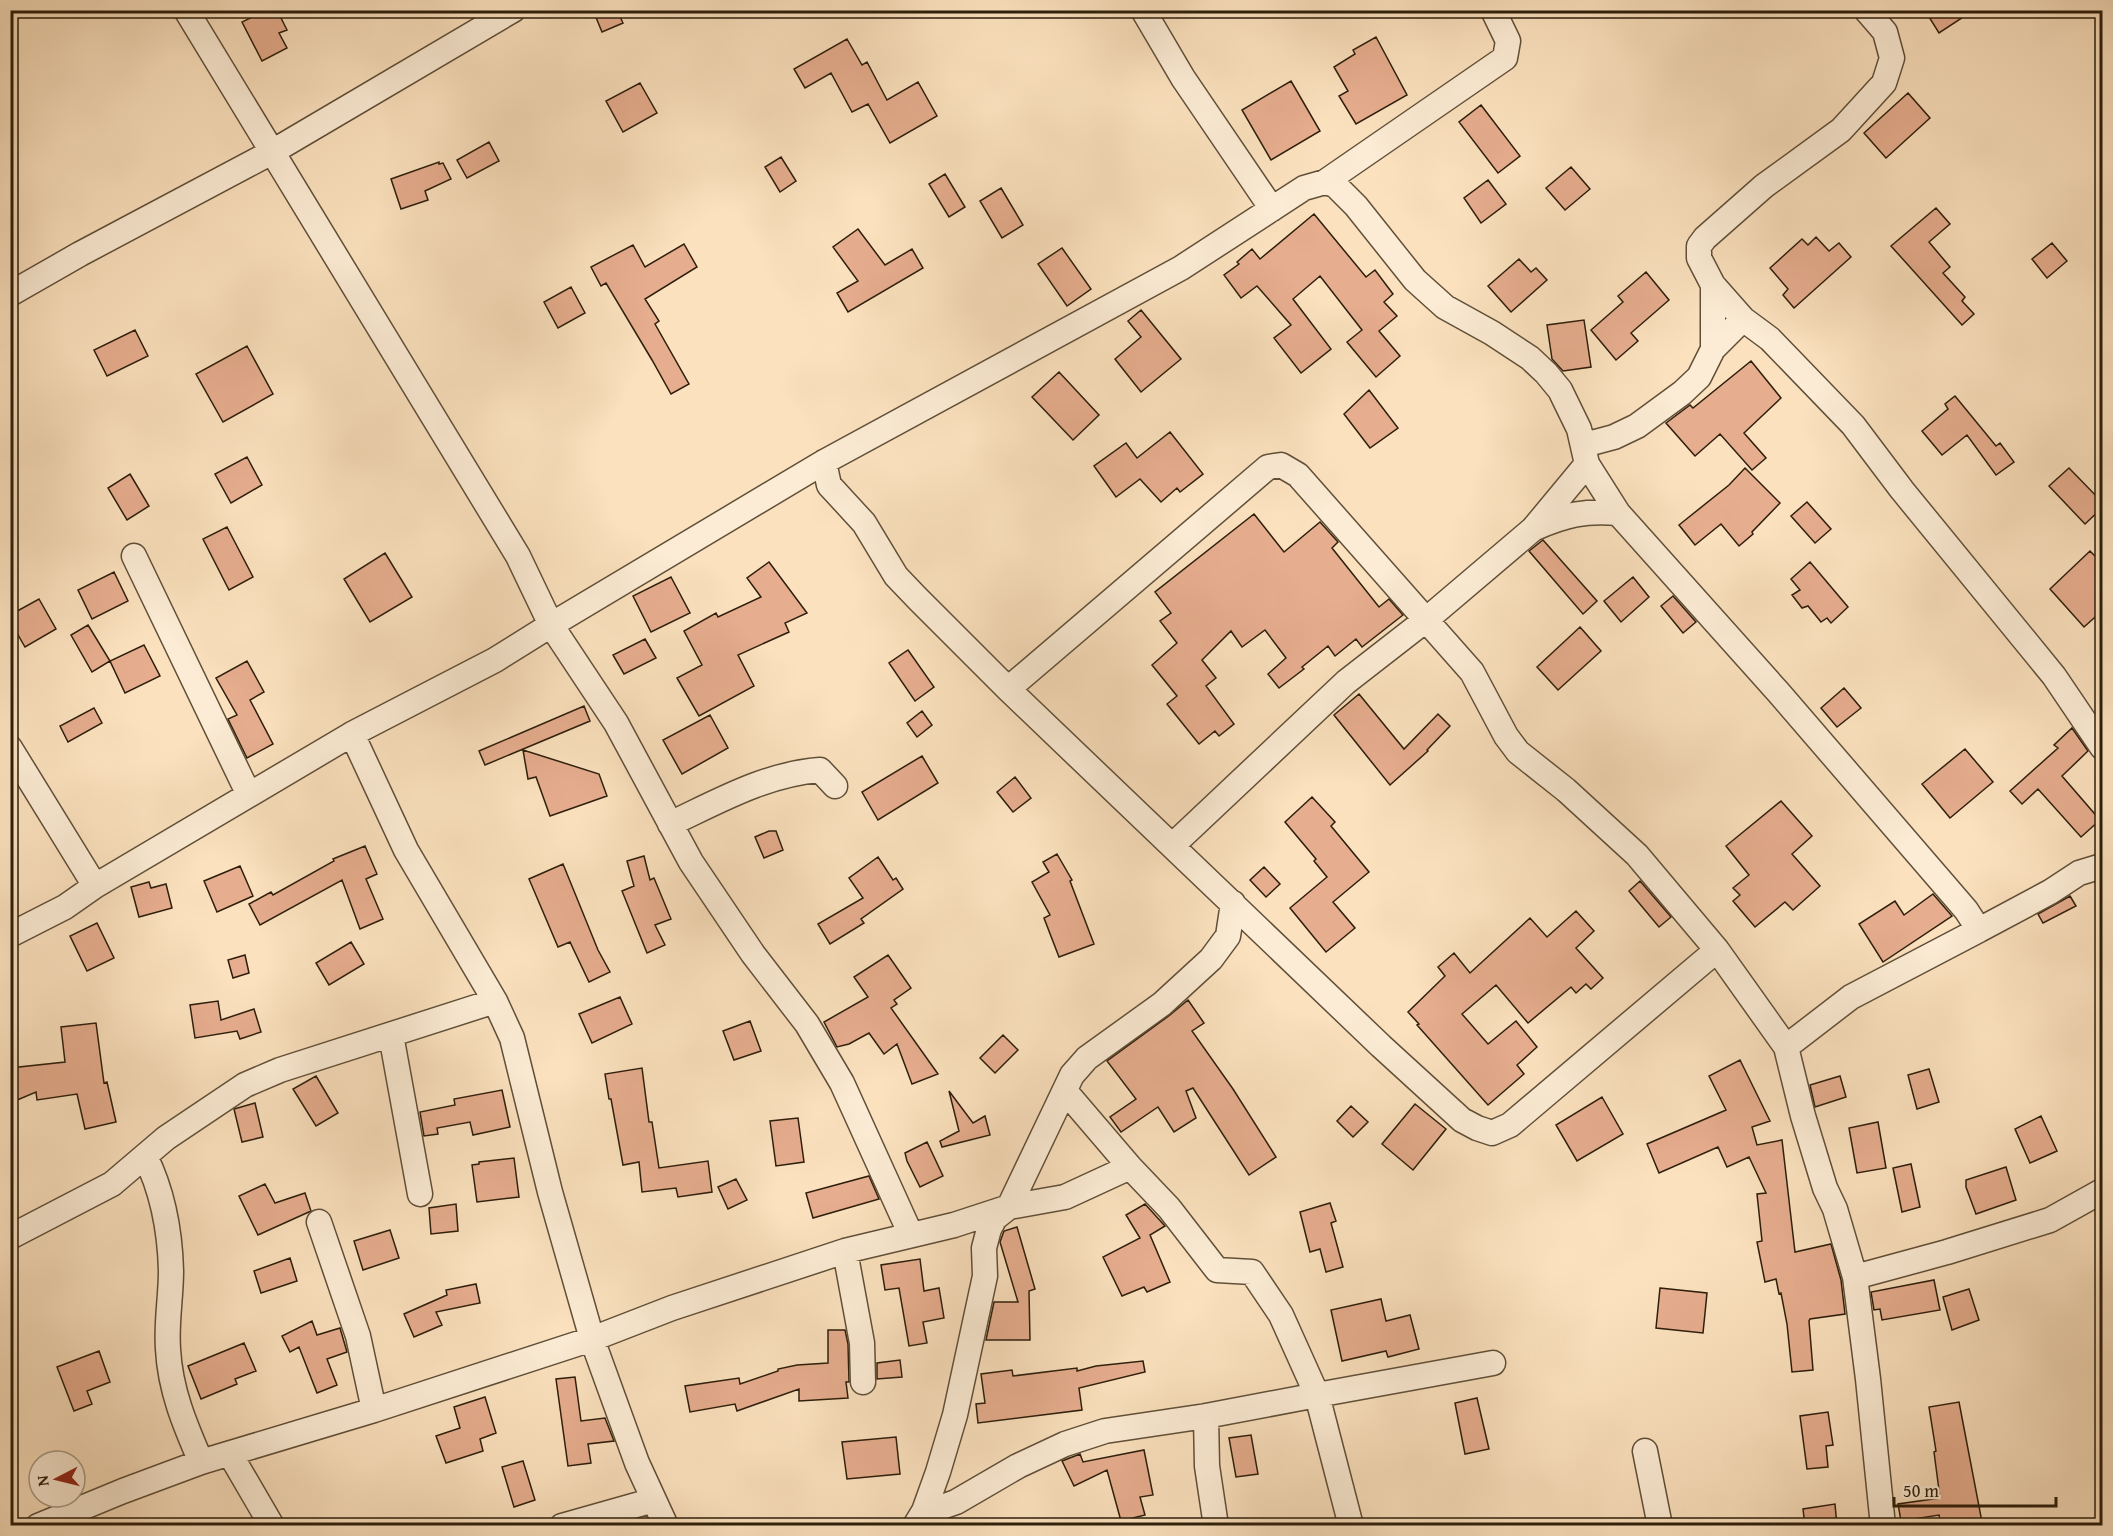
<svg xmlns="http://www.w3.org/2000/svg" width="2113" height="1536" viewBox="0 0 2113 1536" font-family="'Gentium Book Plus',serif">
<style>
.building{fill:#e6ad8e;stroke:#2d1e0b;stroke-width:1.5}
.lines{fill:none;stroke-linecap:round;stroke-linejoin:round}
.minor-casing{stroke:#604f38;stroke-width:27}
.minor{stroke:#fcecd5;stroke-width:24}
</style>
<rect width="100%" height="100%" fill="#fbe1be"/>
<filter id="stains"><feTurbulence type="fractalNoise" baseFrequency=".00333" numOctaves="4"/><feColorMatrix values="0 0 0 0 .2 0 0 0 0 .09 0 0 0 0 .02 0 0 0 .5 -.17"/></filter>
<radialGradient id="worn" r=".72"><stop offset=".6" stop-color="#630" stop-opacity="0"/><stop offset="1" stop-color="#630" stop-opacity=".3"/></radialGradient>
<path class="building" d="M267,10H277L287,30L279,33L287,48L262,61L242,22Z
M593,10H617L623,23L602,32Z
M1939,10H1974L1939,33L1929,17Z
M1376,37L1407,95L1356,124L1339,96L1348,91L1334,67L1355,54L1353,50Z
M847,39L862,65L867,62L887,100L918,82L937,116L890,143L868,104L852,112L831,73L805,88L794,69Z
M1291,81L1320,131L1271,160L1242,110Z
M640,83L657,113L623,132L606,101Z
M1908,93L1930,118L1886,158L1864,133Z
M1481,105L1520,156L1498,173L1459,122Z
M489,142L499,161L467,178L457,160Z
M781,157L796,181L780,192L765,167Z
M439,162V164L443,163L451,179L425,191L428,200L401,209L391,179Z
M1571,167L1590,189L1565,210L1546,188Z
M945,174L965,207L949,217L929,184Z
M1488,180L1506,204L1481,223L1464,198Z
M1001,188L1023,225L1002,238L980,201Z
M1936,208L1950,224L1929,242L1950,267L1943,273L1965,297L1962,301L1974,314L1962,325L1891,246Z
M1314,214L1366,277L1375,270L1393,294L1384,302L1397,316L1379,331L1400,356L1376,377L1347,342L1362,330L1320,276L1293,299L1331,349L1301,373L1274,338L1291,325L1257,286L1241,298L1224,275L1239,264L1237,262L1252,249L1260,259Z
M858,229L885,265L912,249L923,268L848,312L837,293L858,281L833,247Z
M1816,237L1829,251L1839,243L1851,257L1794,308L1783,295L1788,289L1770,268L1802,239L1808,245Z
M2052,243L2067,261L2047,278L2032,259Z
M684,244L697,267L645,299L659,321L655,324L689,384L671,394L652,360L606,283L601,286L591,267L633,245L645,267Z
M1062,248L1091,289L1067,306L1038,264Z
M1519,259L1531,272L1536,268L1547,280L1511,312L1488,286Z
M1646,272L1669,300L1631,333L1638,341L1616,360L1591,330L1623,302L1618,296Z
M571,287L585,313L558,328L544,302Z
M1141,310L1181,359L1141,392L1115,359L1141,337L1128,321Z
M1584,320L1591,367L1563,371L1552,359L1547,325Z
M135,330L148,356L107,376L94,350Z
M247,346L273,394L223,422L196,374Z
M1751,361L1781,398L1744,433L1766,458L1752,470L1720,434L1695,456L1666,423L1690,405L1693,408Z
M1059,372L1099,415L1073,440L1032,397Z
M1369,390L1398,428L1370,448L1344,414Z
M1955,396L1996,446L2000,443L2014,462L1996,475L1967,435L1942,455L1922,431L1948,409L1945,404Z
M1170,432L1203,474L1180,492L1177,488L1161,502L1140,479L1116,497L1094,466L1126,443L1137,458Z
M247,457L262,485L231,503L215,474Z
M1745,468L1780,503L1752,532L1753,534L1739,546L1721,524L1695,545L1679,525L1729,485Z
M2069,468L2103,503V507L2085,524L2049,486Z
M130,474L149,506L127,520L108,488Z
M1807,502L1831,529L1815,543L1791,516Z
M1254,514L1284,552L1320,522L1338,542L1332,548L1379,607L1389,599L1403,615L1362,647L1356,639L1335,656L1328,646L1302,667L1304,669L1279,688L1268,674L1286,658L1265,630L1242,647L1231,631L1202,660L1216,678L1206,686L1234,724L1219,736L1215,731L1199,744L1167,704L1177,696L1152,665L1177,643L1160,621L1171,613L1155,592Z
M227,527L253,577L229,590L203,539Z
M1543,540L1597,601L1583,614L1529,551Z
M2090,551L2103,564V610L2084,627L2050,589Z
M385,553L412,597L370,622L344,579Z
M769,562L807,613L785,623L789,632L738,655L754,686L699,716L677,678L702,665L684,631L716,613L718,617L761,597L747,578Z
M1810,562L1848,607L1831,623L1827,618L1821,622L1808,606L1802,608L1792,595L1800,590L1791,579Z
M114,572L128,601L92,619L78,590Z
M671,577L690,613L651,632L633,596Z
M1633,577L1649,597L1621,622L1604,601Z
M1673,596L1696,622L1683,633L1661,606Z
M39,599L56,629L25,647L10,621V615Z
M88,625L110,661L92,672L71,635Z
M1580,627L1601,651L1558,690L1537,667Z
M645,639L656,658L624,674L613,655Z
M144,645L160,676L125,693L110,661Z
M908,650L934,687L915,701L889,663Z
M247,661L264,692L250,700L273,744L247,758L228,719L237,715L216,678Z
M1844,688L1861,708L1837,727L1821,708Z
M1359,694L1404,749L1438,714L1450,726L1427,750L1428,751L1390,785L1334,715Z
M584,706L590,721L485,765L479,751Z
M94,708L102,723L68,742L60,726Z
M922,711L932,725L917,737L907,723Z
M710,715L728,748L682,774L663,740Z
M2072,728L2088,751L2062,776L2100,820L2081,837L2038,789L2022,804L2010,791L2058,748L2054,745Z
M1965,749L1993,782L1950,818L1922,784Z
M523,750L599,774L607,796L550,816L536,777L528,779Z
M922,756L938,783L878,820L862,792Z
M1015,777L1031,798L1013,812L997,792Z
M1312,797L1335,822L1331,826L1369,872L1333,902L1355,928L1326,952L1290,908L1327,877L1314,861L1316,859L1285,822Z
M1781,801L1812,836L1792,854L1820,886L1793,910L1785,902L1755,927L1733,901L1740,895L1733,888L1749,875L1726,846Z
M769,831H776L783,850L764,858L755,837Z
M365,846L377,874L366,879L383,919L360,929L342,880L260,925L249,904L271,892L273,895L334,861L333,859Z
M1057,854L1072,880L1070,881L1094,944L1059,957L1044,918L1050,915L1032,882L1049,872L1043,862Z
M644,856L650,880L654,878L671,919L655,925L665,945L647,953L622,891L634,886L627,861Z
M878,857L893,880L896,878L903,889L861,919L864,923L830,944L818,924L863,898L849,878Z
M563,864L598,950L610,972L589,982L570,942L558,947L529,879Z
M240,866L253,896L217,912L204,881Z
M1264,867L1280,884L1266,897L1250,880Z
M1640,881L1671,917L1659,927L1629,891Z
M149,882L151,888L166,884L172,908L139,917L131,887Z
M1933,894L1952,916L1883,962L1859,924L1895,901L1904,915Z
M2070,896L2076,906L2043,923L2038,914Z
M1576,911L1594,931L1576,948L1603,978L1591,989L1586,984L1576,993L1571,987L1528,1023L1496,985L1462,1014L1488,1044L1516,1021L1537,1047L1517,1065L1524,1074L1488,1105L1417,1025L1419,1024L1408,1012L1445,976L1438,967L1454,953L1470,973L1530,918L1547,937Z
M97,923L114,958L87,971L70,936Z
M351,942L364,964L329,985L316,963Z
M245,955L249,973L233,978L228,960Z
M888,955L911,988L894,1000L897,1004L891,1008L938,1074L912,1084L897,1044L884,1054L869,1033L849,1044L837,1047L824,1022L868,997L854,977Z
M620,997L632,1024L592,1043L579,1014Z
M1188,1000L1204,1023L1192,1031L1233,1089L1276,1157L1249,1175L1193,1088L1186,1091L1196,1118L1174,1132L1158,1107L1121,1132L1110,1117L1136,1099L1107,1061L1170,1015Z
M218,1001L221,1020L254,1009L261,1032L240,1039L237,1031L195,1038L190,1005Z
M750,1021L761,1051L734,1060L723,1031Z
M96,1023L104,1083L107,1082L116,1122L85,1129L77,1094L37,1100L36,1092L10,1103V1068L65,1062L61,1027Z
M1003,1035L1018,1050L995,1073L980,1058Z
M1740,1060L1770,1121L1752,1127L1757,1145L1782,1140L1795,1252L1831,1244L1841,1280L1845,1314L1810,1319L1809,1321L1813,1370L1792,1372L1787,1324L1781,1293L1779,1294L1776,1279L1765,1282L1757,1242L1762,1241L1757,1194L1766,1193L1749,1157L1727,1167L1718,1147L1659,1173L1647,1144L1726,1110L1709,1076Z
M642,1068L649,1122H652L659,1168L708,1161L712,1192L678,1197L676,1188L642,1192L639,1162L623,1165L611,1099H609L605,1074Z
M1929,1069L1939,1102L1917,1109L1908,1075Z
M316,1076L338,1113L316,1126L293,1089Z
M1840,1076L1846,1097L1815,1107L1810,1085Z
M502,1090L510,1127L473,1135L470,1122L437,1128L438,1134L424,1136L420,1112L455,1105L454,1099Z
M949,1091L973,1123L985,1116L990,1135L942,1147L940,1141L959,1131Z
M1602,1097L1623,1134L1577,1161L1556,1125Z
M255,1103L263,1137L242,1142L234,1109Z
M1415,1104L1446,1129L1413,1170L1382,1144Z
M1351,1106L1368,1122L1353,1137L1337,1121Z
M2041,1116L2057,1151L2030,1163L2015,1129Z
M798,1118L804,1162L776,1166L770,1121Z
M1878,1122L1886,1168L1857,1173L1849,1128Z
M927,1142L943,1176L920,1187L907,1161L905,1153Z
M514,1158L519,1197L477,1202L472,1165L479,1164V1162Z
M1911,1164L1920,1207L1902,1212L1893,1168Z
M2006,1167L2016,1200L1976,1214L1966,1187V1180Z
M869,1176L879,1199L813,1218L806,1193Z
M736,1179L747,1200L728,1209L718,1187Z
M265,1184L275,1203L305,1193L311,1211L258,1235L239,1196Z
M1330,1203L1336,1221L1331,1223L1343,1267L1326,1272L1320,1249L1310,1252L1300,1212Z
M456,1204L458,1231L431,1234L429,1208Z
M1145,1204L1165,1226L1150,1235L1170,1282L1147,1292L1144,1287L1122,1296L1103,1257L1140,1238L1126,1215Z
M1017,1227L1035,1289L1029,1291L1030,1340H986L994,1302H1018L1000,1242L1004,1231Z
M390,1230L399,1258L363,1270L354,1241Z
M290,1258L297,1281L261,1293L254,1271Z
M920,1259L924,1291L939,1288L944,1318L923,1322L927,1343L909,1346L899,1288L885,1290L881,1265Z
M1934,1280L1940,1310L1882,1320L1880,1309L1874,1310L1871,1292Z
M476,1284L480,1303L436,1312L442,1325L414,1337L404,1314L447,1295L446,1290Z
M1660,1288L1707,1293L1703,1333L1656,1328Z
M1969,1289L1979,1320L1952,1330L1943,1297Z
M1381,1299L1386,1321L1410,1315L1419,1349L1388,1357L1386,1351L1342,1361L1331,1310Z
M312,1321L317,1335L340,1328L347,1352L327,1359L337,1385L317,1393L299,1347L290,1352L282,1336Z
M828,1330H845L848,1344L849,1382H846L848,1398L799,1401V1389L737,1411L735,1404L690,1412L685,1386L739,1378L740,1384L778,1371V1369L797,1365L828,1363Z
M244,1343L256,1371L235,1379L237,1384L201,1399L188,1366Z
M99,1351L110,1382L87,1391L92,1404L74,1411L57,1367Z
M900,1360L902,1377L877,1379V1363Z
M1143,1361L1145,1372L1079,1388L1082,1410L978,1423L976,1404L985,1403L981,1374L1012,1370L1013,1376L1077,1368V1371L1096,1366Z
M575,1377L581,1421L605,1418L614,1441L588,1444L591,1463L568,1466L556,1379Z
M485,1397L496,1433L480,1439L483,1451L446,1463L436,1436L460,1428L454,1407Z
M1477,1398L1489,1449L1465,1454L1455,1403Z
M1959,1402L1982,1522L1965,1526H1941L1939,1515L1901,1521L1898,1504L1940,1498L1934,1452L1936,1451L1929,1407Z
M1828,1412L1833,1445L1826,1446L1828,1467L1807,1469L1800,1416Z
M1251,1435L1258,1474L1236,1477L1229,1438Z
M896,1437L900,1474L847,1479L842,1442Z
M1144,1450L1153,1495L1140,1497L1145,1515L1121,1521L1107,1470L1074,1486L1062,1461L1080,1454L1083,1462Z
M523,1461L535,1500L514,1507L502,1467Z
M1835,1504L1837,1526H1805L1803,1509Z"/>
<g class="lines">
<defs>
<path id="minor" d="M186,10L518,556L551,625L616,723L691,862L753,954L807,1024L842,1083L911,1235
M1143,10L1183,78L1272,209
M1866,10L1885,32L1892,58L1884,83L1841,130L1764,186L1705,238L1699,246V258L1713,285L1743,319L1770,339L1853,425L1902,490L2054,676L2102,747
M1325,182L1505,58L1508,41L1493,10
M1713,285V349
M10,294L80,254L272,152L513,10
M1584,445L1614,437L1637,426L1682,393L1699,377L1713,349L1743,319
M824,462L829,485L864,523L896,576L917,598L1008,689L1381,1046L1462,1120L1477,1128L1492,1133L1510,1125L1717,950
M1535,528C1565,515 1585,510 1618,513
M134,556L249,795
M1008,689L1268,467L1281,465L1298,475L1472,672L1506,736L1518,752L1566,790L1637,855L1717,950L1786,1047L1803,1116L1825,1188L1835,1209L1855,1277L1868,1379L1883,1526
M352,734L406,850L495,1001L512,1038L550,1192L592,1339L637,1463L666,1526
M10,748L95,886
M670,824C719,801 766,774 820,770L835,786
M1173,845L1346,682L1427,619L1533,529L1587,464
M1979,930L2050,892L2079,873L2102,866
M10,935L65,907L95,886L352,734L495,660L551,625L824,462L1181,268L1304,188L1325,182L1335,185L1356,206L1415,280L1445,307L1492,333L1530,358L1546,373L1560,390L1579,429L1587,464L1618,513L1779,693L1966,910L1979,930L1851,997L1786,1047
M391,1035L420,1194
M1065,1091L1130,1167L1169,1208L1217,1270L1252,1272L1281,1315L1317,1395L1493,1363
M145,1156C163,1192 170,1231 171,1271C171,1297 166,1323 168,1349C170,1390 185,1425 201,1462
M319,1222L358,1336L374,1410
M10,1237L112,1184L166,1138L245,1085L280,1070L495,1001
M845,1251L862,1343L863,1382
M1855,1277L1947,1252L2050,1220L2102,1191
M1206,1416L1207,1466L1216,1526
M1645,1451L1660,1526
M230,1454L272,1526
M924,1511L939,1508L956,1502L1018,1466L1065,1444L1105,1431L1206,1416L1317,1395L1351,1526
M38,1526L123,1491L201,1462L374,1410L592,1339L672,1308L845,1251L954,1225L1009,1207L1065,1197L1130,1167
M562,1526L654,1500
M915,1526L924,1511L938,1472L955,1415L985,1276L984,1248L989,1229L995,1218L1009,1207L1072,1075L1087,1058L1162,1004L1211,959L1228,936L1233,903"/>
</defs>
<use href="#minor" class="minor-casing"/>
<use href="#minor" class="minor"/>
</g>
<rect width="2113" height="1536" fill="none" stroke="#fbe1be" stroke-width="36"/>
<rect x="12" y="12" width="2089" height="1512" fill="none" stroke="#2d1e0b" stroke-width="3"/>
<rect x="18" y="18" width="2077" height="1500" fill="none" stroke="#2d1e0b" stroke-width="1.5"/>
<g transform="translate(57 1479) rotate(263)"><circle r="28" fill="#fcecd5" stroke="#a99a84" stroke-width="1.5"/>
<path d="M0-4.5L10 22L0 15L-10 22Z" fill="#8f2418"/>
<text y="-9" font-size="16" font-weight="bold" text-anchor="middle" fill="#2d1e0b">N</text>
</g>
<path d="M1894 1497v9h162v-9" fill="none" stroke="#2d1e0b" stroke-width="3"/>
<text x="1903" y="1497" font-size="18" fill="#2d1e0b" stroke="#fcecd5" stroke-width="4.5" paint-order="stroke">50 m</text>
<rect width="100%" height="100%" filter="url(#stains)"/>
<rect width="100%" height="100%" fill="url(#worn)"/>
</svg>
